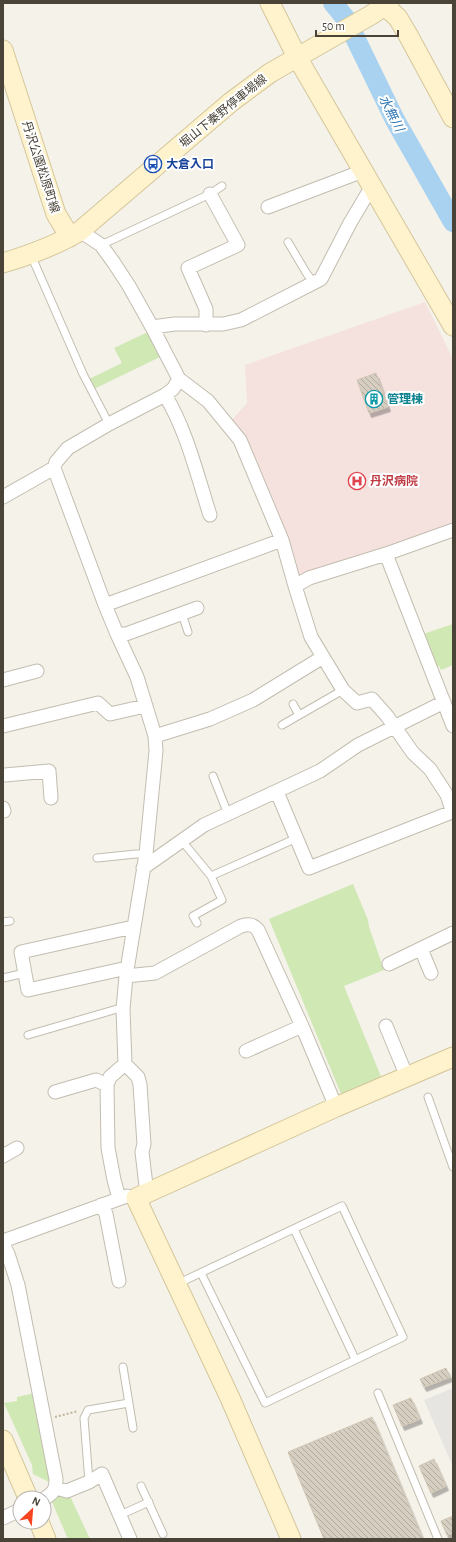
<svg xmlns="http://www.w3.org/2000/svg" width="456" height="1542" viewBox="0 0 456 1542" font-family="'Alegreya Sans','Noto Sans JP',sans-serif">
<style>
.medical{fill:#f5e2df}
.green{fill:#cfe8b4}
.parking{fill:#e7e5e2}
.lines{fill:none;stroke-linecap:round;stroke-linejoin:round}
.river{stroke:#a9d1f0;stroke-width:20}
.building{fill:url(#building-back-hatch);stroke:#d1c6b3;filter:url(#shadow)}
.lane-casing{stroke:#c3bdb0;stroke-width:9}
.street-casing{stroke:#c3bdb0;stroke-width:15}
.secondary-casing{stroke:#d4c69b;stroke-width:21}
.path{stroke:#c2b69e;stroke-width:2;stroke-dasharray:2 2;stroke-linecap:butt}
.lane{stroke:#fff;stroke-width:7}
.street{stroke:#fff;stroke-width:13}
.secondary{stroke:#fef3cc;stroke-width:19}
.labels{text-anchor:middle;stroke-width:4;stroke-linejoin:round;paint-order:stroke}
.street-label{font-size:12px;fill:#494338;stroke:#fff}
.transit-label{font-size:12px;font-weight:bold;fill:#164399;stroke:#fff;text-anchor:start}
.culture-label{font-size:12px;font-weight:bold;fill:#0d838f;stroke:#fff;text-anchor:start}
.health-label{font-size:12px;font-weight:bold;fill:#be3a42;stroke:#fff;text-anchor:start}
.water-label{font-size:13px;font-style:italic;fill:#327ab4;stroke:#fff}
</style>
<defs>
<pattern id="building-back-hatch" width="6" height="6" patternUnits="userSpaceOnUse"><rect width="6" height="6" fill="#d6cec0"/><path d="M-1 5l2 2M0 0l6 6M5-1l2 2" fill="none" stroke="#b0a99d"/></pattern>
<filter id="shadow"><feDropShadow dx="2.5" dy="4.5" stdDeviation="0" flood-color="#0004"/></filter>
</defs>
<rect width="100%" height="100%" fill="#f5f2ea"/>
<path class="medical" d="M425,302L453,359V524L298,577L230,422L247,403L245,365Z"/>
<path class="green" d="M150,331L162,356L94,389L89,379L122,363L114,348Z
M453,624V665L441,670L439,666L435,667L423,634Z
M353,884L368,920L369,927L384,970L344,986L382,1079L344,1096L341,1094L269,919Z
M35,1393L51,1481L49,1482L33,1474L32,1465L4,1403L17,1401V1397Z
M62,1494H69L90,1539H68L52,1502Z"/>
<path class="parking" d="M453,1388V1467L424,1400Z"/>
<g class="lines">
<path class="river" d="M333,3L346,19L395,120L453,222"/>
</g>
<path class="building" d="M376,373L388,407L369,413L357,380Z
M446,1368L450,1377L424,1387L420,1379Z
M411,1398L420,1419L402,1426L393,1405Z
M372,1417L423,1539H324L288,1452Z
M434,1459L446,1486L431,1493L419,1466Z
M453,1516V1533L447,1535L441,1521Z"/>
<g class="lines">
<defs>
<path id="lane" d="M288,242L307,274L314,283
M101,245L210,194L222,186
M31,255L83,374L109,424
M182,614L188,632
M293,704L299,715
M282,725L343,690
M213,776L228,814
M182,841L211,876L222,900L193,916L197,923
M97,858L136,854H146
M211,876L297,838
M3,922L10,921
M3,978L25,973
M28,1035L117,1009H123
M428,1097L453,1167
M294,1229L355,1359
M177,1284L342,1206L403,1337L265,1403L201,1273
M123,1367L133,1428
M378,1393L438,1539
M89,1482L84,1418L88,1410L129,1403
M141,1486L163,1534
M120,1515L149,1502"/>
<path id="street" d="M268,207L363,171
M80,231L101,245L114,263L129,286L152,327L179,379L208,401L240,440L282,540L295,586L311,637L343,690L357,703L372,699L387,716L413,753L430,769L447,795L453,813
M206,325V309L188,268L238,245L210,194
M152,327L175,324H223L241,320L321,279L350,223L372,186
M165,395C187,431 197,475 210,515
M3,497L54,468
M386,554L453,726
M295,586L309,578L386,554L453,530
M105,605L282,540
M117,634H126L197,608
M3,680L37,671
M3,726L98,703L110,714L145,706
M155,736L210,719L253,700L323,657
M5,775L49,771L51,798
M277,792L309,868L452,812
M3,808L4,811
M143,868L204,825L320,771L358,745L444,702
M421,949L431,973
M389,964L453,933
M127,968L28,990L21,952L133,927
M126,976L155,973L241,926C249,924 253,924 258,930L302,1026L336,1107
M386,1026L407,1077
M246,1051L302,1026
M55,1092L96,1080L107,1085
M3,1156L17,1148
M147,1194L142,1152L144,1144L140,1085L138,1077L125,1064L123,1009L126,976L146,854L156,751L155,736L137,677L117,634L105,605L54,468L56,462L68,448L109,424L165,395L173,389L179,379
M119,1198L114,1180L108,1148L107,1085L110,1077L125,1064
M101,1205L106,1214L119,1281
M3,1241L127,1196
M3,1244L8,1254L18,1285L56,1479C56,1490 53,1493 44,1499
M56,1488L67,1491L89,1482L102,1474L130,1539
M3,1518L20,1510"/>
<path id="secondary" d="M270,3L297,57L453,326
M385,6L398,18L408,35L453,118
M3,50L56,214L70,237
M3,263C30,255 55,246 80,231L231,102L270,73L371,15L389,3
M3,1440L28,1498
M39,1522L46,1539
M291,1539L230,1398L136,1198L336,1107L453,1057"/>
</defs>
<use href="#lane" class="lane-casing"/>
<use href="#street" class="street-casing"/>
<use href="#secondary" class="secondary-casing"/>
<path class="path" d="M55,1417L78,1411"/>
<use href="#lane" class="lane"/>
<use href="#street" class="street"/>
<use href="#secondary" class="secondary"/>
</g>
<defs>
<symbol id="bus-ring" viewBox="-11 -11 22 22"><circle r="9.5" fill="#fff" stroke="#1a4fb4" stroke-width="1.5"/><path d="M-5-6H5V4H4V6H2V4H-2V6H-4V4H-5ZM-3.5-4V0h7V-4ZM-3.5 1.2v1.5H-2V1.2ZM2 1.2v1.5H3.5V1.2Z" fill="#1a4fb4"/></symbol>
<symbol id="building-ring" viewBox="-11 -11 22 22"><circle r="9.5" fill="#fff" stroke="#0f9aa8" stroke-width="1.5"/><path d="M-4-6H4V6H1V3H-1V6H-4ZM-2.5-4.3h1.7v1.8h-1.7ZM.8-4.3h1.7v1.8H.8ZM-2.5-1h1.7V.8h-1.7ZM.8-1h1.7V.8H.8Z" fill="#0f9aa8"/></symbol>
<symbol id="hospital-ring" viewBox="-11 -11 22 22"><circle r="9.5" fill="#fff" stroke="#e0444e" stroke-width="1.5"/><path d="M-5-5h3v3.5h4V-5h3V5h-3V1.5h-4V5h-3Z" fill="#e0444e"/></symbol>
</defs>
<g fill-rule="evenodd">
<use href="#bus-ring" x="143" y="154" width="20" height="20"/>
<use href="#building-ring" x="364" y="389" width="20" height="20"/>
<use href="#hospital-ring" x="347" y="471" width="20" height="20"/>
</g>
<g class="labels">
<g class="street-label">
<text transform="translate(223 111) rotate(-39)" y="4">堀山下秦野停車場線</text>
<text transform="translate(41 167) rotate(72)" y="4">丹沢公園松原町線</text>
</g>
<g class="transit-label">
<text x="166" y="168">大倉入口</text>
</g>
<g class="culture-label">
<text x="387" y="403">管理棟</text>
</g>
<g class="health-label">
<text x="370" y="485">丹沢病院</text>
</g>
<g class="water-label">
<text transform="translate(392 113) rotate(63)" y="5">水無川</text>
</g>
</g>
<rect width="456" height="1542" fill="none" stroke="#494338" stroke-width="8"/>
<g transform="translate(32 1510) rotate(26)"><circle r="19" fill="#ffffff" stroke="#b6b4af"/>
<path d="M0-3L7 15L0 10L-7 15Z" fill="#f64520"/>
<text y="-6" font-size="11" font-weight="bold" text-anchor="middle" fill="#494338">N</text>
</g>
<path d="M316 30v6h82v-6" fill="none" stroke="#494338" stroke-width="2"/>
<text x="322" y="30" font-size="12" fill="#494338" stroke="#ffffff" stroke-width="3" paint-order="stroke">50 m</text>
</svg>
